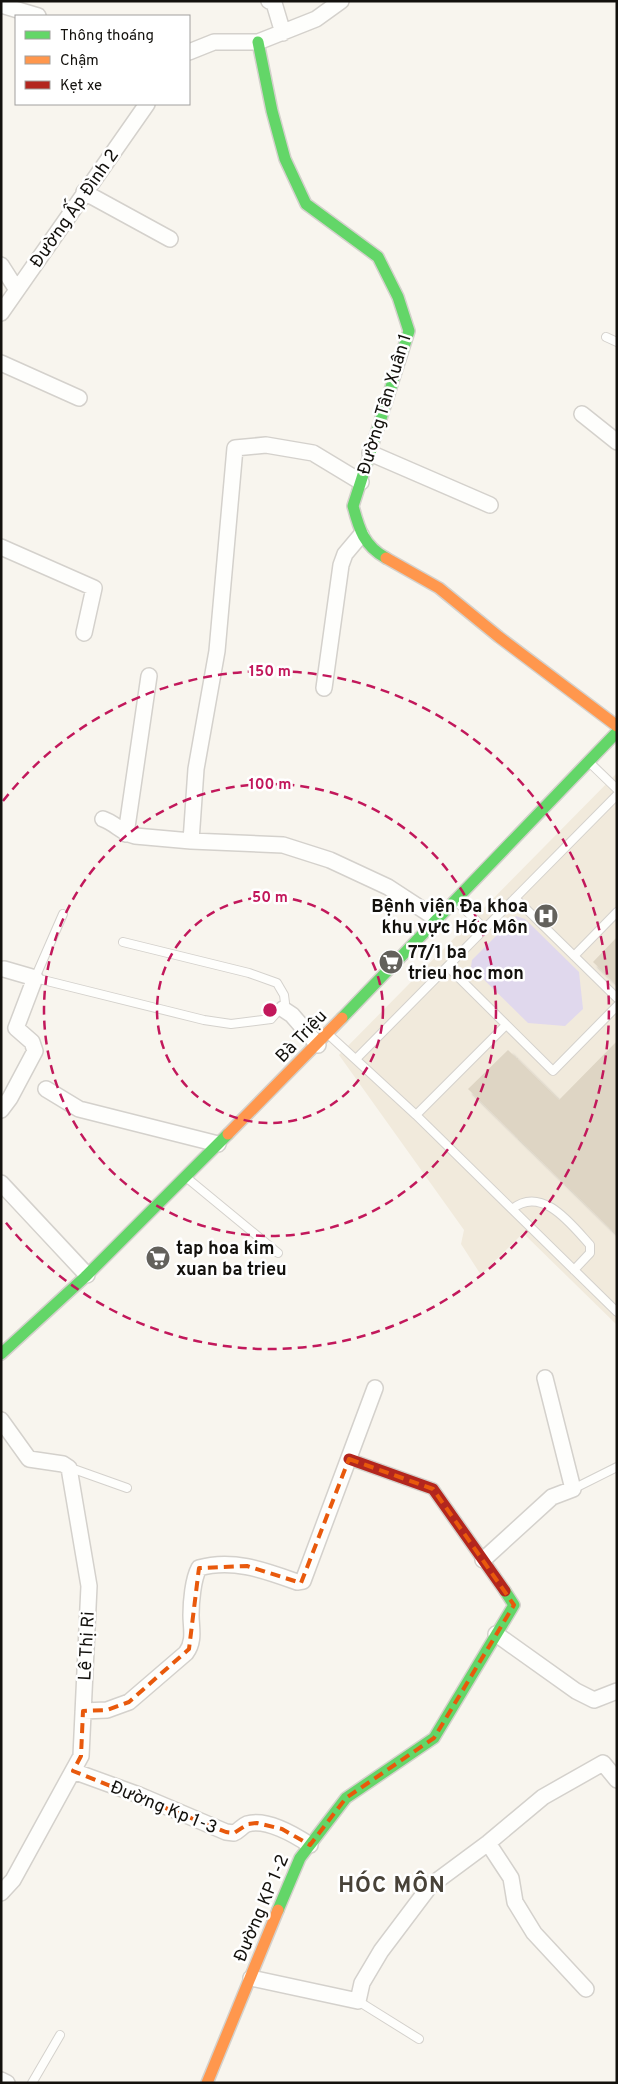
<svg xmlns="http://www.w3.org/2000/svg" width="618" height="2084" viewBox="0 0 618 2084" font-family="Overpass,sans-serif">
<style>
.built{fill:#f1eadc}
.green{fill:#e0d8ed}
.building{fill:#ded5c4;filter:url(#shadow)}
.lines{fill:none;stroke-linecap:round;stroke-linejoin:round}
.lane-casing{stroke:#d4d1cc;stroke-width:10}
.street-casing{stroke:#d4d1cc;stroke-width:18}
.fast-casing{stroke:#d4d1cc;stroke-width:14}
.slow-casing{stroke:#d4d1cc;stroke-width:14}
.jam-casing{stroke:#d4d1cc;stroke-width:14}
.lane{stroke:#fefefc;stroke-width:8}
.street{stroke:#fefefc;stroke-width:15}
.fast{stroke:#63d668;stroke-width:11}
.slow{stroke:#ff974d;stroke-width:11}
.jam{stroke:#b3261e;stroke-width:11}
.marked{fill:none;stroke:#e8590c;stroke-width:4;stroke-dasharray:10 6;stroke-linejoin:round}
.ring{fill:none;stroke:#c2185b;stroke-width:2.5;stroke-dasharray:9 6}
.labels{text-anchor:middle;stroke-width:5;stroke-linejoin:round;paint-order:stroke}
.street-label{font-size:18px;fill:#13110d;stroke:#fff}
.poi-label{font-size:18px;font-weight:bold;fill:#13110d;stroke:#fff;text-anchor:start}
.district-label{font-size:22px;font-weight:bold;letter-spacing:1px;fill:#484238;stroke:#fff}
.centre{fill:#c2185b;stroke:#fff;stroke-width:2.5}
.ring-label{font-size:15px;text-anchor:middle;font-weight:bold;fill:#c2185b;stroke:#fff;stroke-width:5;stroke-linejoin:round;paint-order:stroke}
</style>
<defs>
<filter id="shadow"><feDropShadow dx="4.5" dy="4.5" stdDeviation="1" flood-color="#0004"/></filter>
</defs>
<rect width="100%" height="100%" fill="#f8f5ee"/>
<path class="built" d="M617,773V1325L523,1233L481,1275L461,1244L464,1230L339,1055Z"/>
<path class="green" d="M516,916L525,919L579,972L583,1009L565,1026L528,1023L471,967L472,960Z"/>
<path class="building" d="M617,937V985L593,962Z
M617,1041V1235L468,1089L508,1050L559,1100Z"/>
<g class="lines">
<defs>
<path id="lane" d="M606,337L617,342
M590,763L617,789
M515,898L617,998
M456,901L485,929
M63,914L35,978L204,1020L231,1024L271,1019L285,1003L284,995L277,983L249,973L123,942
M574,956L617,912
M448,967L553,1071L617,1006
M328,1034L416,1115L617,1312
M356,1059L617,795
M416,1115L506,1025
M187,1178L278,1253
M512,1209C542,1185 571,1224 590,1245V1253L574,1270
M68,1467L127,1488
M573,1489L617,1467
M358,2001L419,2039
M32,2083L60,2035"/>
<path id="street" d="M269,1L274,3L283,33
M1,5L38,16
M189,52L214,42H258L316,19L341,1
M84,192L170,239
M1,265L17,290
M1,313L147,104
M1,363L79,398
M582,414L617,442
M370,453L490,505
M361,482L313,453L266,445L235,448L217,651L196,769L191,841L283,845L330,860L388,887L437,919
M1,547L94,588L84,633
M324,688L341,565L345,554L361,535
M103,819C115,823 122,833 135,836L191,841
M126,834L149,676
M283,1009L292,1015L318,1045
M46,1089L79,1109L218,1144
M1,1110L10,1098L35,1051L32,1042L16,1028L35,978L4,969
M1,1183L87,1275
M1,1420L29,1459L63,1464L69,1468L89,1586L81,1756L13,1880L1,1893
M483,1560L552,1497L573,1489L545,1378
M496,1634L576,1691L594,1700L617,1691
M83,1711L107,1710L129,1702L186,1653C195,1641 191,1628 191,1615C191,1602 193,1579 199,1568C233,1558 266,1571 297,1582L303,1581L375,1388
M73,1771L139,1795L226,1832L234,1833C239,1831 242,1826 247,1824C266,1818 295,1835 310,1845
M488,1843L511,1878L515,1902L534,1933L586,1989
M251,1978L358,2001L362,1983L381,1951L430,1886L488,1843L543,1797L603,1763L617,1780
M1,2080L7,2083"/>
<path id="fast" d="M258,42L272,111L285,159L306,204L378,257L398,297L409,331L353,506C359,529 364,546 386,558
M342,1018L617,732
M1,1354L85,1277L228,1134
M278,1910L300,1858L346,1798L434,1738L514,1605L505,1591"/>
<path id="slow" d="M386,558L439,588L499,637L617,726
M228,1134L342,1018
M207,2083L278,1910"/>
<path id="jam" d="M349,1459L433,1489L505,1591"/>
</defs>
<use href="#lane" class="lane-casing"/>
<use href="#street" class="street-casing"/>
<use href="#fast" class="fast-casing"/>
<use href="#slow" class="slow-casing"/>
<use href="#jam" class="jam-casing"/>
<use href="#lane" class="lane"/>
<use href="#street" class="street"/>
<use href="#fast" class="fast"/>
<use href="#slow" class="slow"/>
<use href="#jam" class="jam"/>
</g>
<path class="marked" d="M349,1459L433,1489L514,1605L434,1738L346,1798L310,1845L282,1829L257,1823L248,1824L234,1833L226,1832L73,1771L81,1756L83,1711L107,1710L129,1702L189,1649L199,1568L247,1566L301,1583Z"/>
<g class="ring">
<circle cx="270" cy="1010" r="113"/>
<circle cx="270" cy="1010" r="226"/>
<path d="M3 801A339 339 0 1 1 3 1219"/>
</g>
<defs>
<symbol id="hospital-disc" viewBox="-11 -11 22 22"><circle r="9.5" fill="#63615c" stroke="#fff"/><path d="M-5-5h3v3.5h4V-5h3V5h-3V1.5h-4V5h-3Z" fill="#fff"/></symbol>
<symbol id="supermarket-disc" viewBox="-11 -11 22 22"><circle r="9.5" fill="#63615c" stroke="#fff"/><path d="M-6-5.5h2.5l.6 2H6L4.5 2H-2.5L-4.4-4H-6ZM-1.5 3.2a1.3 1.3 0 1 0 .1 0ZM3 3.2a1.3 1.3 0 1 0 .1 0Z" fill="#fff"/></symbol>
</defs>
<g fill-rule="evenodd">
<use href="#hospital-disc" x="532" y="902" width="28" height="28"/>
<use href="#supermarket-disc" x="377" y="948" width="28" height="28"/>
<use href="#supermarket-disc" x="144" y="1244" width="28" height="28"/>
</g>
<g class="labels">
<g class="street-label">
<text transform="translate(74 208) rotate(-55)" y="6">Đường Ấp Đình 2</text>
<text transform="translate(384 404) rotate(-73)" y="6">Đường Tân Xuân 1</text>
<text transform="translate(301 1036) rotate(-46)" y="6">Bà Triệu</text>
<text transform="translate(86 1646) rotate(-87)" y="6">Lê Thị Ri</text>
<text transform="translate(164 1807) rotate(22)" y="6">Đường Kp 1-3</text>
<text transform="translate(261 1908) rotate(-67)" y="6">Đường KP 1-2</text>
</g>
<g class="poi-label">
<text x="528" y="912" text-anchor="end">Bệnh viện Đa khoa<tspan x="528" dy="21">khu vực Hóc Môn</tspan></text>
<text x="408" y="958">77/1 ba<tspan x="408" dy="21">trieu hoc mon</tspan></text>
<text x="176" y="1254">tap hoa kim<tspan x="176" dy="21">xuan ba trieu</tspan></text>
</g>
<g class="district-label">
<text x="392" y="1892">HÓC MÔN</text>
</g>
</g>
<circle cx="270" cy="1010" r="8" class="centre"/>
<g class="ring-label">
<text x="270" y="676">150 m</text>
<text x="270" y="789">100 m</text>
<text x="270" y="902">50 m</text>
</g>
<rect width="618" height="2084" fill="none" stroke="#13110d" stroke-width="5"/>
<rect x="15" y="15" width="175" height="90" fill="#ffffff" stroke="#a1a09e"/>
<rect x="25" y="31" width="25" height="8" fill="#63d668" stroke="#a1a09e"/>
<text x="60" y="40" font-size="15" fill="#13110d">Thông thoáng</text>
<rect x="25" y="56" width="25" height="8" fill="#ff974d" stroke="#a1a09e"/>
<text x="60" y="65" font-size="15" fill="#13110d">Chậm</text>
<rect x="25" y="81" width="25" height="8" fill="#b3261e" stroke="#a1a09e"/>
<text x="60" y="90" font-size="15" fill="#13110d">Kẹt xe</text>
</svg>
